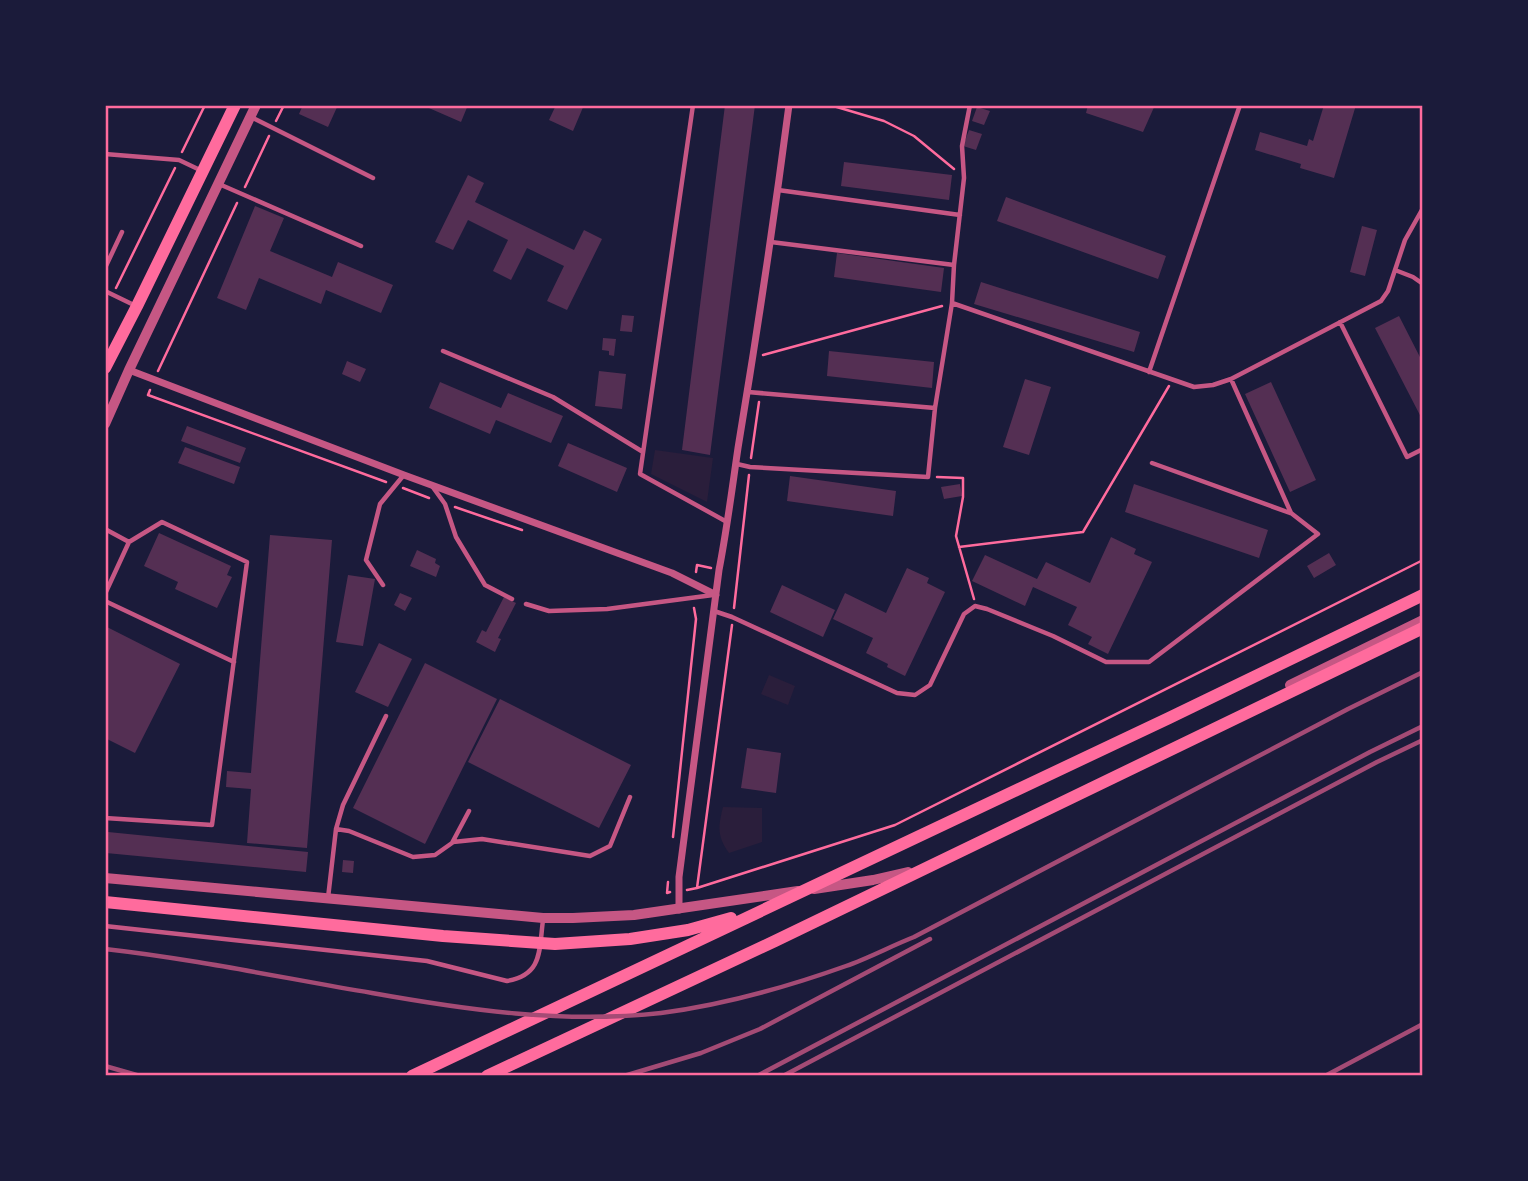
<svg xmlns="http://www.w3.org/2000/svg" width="1528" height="1181" viewBox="0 0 1528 1181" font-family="'Nunito Sans',sans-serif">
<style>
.green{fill:#2a1e3b}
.building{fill:#542f53}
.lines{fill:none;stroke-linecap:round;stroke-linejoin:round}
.path{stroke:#ff6b9d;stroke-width:2.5}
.service{stroke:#c65784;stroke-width:4.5}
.minor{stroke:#c65784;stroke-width:7}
.tertiary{stroke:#c65784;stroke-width:10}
.secondary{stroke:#ff6b9d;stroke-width:12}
.primary{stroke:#ff6b9d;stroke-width:12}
.rail{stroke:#a44b75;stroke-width:4.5}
.neatline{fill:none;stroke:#ff6b9d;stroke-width:2.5}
</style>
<rect width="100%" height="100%" fill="#1b1b3a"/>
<path class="green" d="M655,450L713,458L707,502L651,474Z
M769,675L795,686L788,705L761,694Z
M723,807L762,808V842L729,853C717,836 718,827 723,807Z"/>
<path class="building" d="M303,105H338L328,127L299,114Z
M422,105H468L461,122Z
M556,105H584L573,131L549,120Z
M725,105H755L710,455L682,450Z
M1088,105H1155L1143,132L1086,113Z
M1324,105H1356L1334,178L1300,168L1301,164L1255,150L1260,132L1307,146L1309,139L1313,141Z
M977,107L990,111L984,125L972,121Z
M969,130L982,134L976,150L963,146Z
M844,162L952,175L949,200L841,186Z
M468,175L484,183L475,202L574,250L584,230L602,239L567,310L547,301L564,266L527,248L511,280L493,271L508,240L468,220L453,250L435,242Z
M1006,197L1166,256L1158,279L997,221Z
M255,206L284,218L270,251L332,277L338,262L393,285L381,313L326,290L321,304L259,278L246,310L217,298Z
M1362,226L1377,230L1365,276L1350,272Z
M837,253L944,268L941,292L834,277Z
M981,282L1140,332L1134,352L974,304Z
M622,315L634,316L632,332L620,331Z
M1399,316L1423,363V421L1375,328Z
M603,338L616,339L614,356L609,355V351L602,350Z
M829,351L934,362L932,388L827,376Z
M347,361L366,369L360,382L342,374Z
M599,371L626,374L622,409L595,406Z
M1025,379L1051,387L1029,455L1003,447Z
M440,382L501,408L508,393L563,416L551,443L496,420L490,434L429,408Z
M1271,382L1316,480L1290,492L1245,394Z
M187,426L246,448L240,463L181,441Z
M568,443L627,468L617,492L558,466Z
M185,447L240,467L234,484L178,463Z
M790,476L896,491L893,516L787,501Z
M960,484L962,496L944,499L941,487Z
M1134,484L1268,530L1259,558L1125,512Z
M159,533L231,566L227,575L232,577L217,608L175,589L178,582L144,566Z
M270,535L332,540L307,848L247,843L251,789L226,787L227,771L251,773Z
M1111,537L1136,549L1134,554L1152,562L1108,654L1088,644L1092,637L1068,625L1077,607L1033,587L1025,606L972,581L985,555L1037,579L1046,562L1090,583Z
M417,550L436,559L435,563L440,566L436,577L410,566Z
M1329,553L1336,565L1314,578L1307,566Z
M907,568L929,578L927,583L945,592L905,676L887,667L888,664L866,653L873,638L833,619L845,593L886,613Z
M348,575L375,579L363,646L336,642Z
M782,585L835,610L823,637L770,612Z
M400,593L412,598L405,611L394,605Z
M504,597L516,603L498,638L501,639L495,652L476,642L482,630L486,632Z
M105,626L180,664L135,753L105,738Z
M379,643L412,659L388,707L355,692Z
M425,663L497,699L425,844L353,808Z
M500,699L631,765L599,828L468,762Z
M747,748L781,753L776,793L741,788Z
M108,832L308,852L306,872L106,853Z
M343,860L354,861L353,873L342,872Z"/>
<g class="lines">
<path class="path" d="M830,105L884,121L914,136L954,169
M276,121L284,105
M182,152L205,105
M245,187L269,136
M116,288L175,168
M763,355L942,306
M158,371L237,203
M150,390L148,395L386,482
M751,458L759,402
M937,477L963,478V497L956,536L974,599
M403,488L429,498
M455,507L522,530
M959,547L1083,532L1169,386
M696,572L697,565L711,568
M734,608L749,475
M673,837L696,619L694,608
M668,882L667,893L670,892
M697,888L732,625
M687,890L697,888L895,825L1423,560"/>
<path class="service" d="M693,105L640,474L727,522
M251,117L373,178
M105,154L179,160L200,170
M219,184L361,246
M778,190L960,215
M771,242L954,265
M105,268L122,232
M1395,270L1413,277L1423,284
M105,291L136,306
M1340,322L1407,457L1423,449
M443,351L553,397L643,452
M1149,372L1240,105
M1231,379L1381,301L1388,291L1405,240L1423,208
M748,392L935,408
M1152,463L1290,513
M737,464L750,467L928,477L935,408L952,303L954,265L964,178L962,146L970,105
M432,486L445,504L456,537L485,585L512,599
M105,529L129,542L105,594
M383,585L366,560L380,504L403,476
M105,601L234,662
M526,604L549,611L607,609L713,595
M714,611L732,617L897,693L915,695L930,685L964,614L975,606L987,609L1053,636L1106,662H1149L1318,534L1291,513L1231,379L1213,385L1194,387L952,303
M105,818L212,825L247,562L162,522L129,542
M336,829L343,805L386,716
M453,842L482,839L590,856L610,846L630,797
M328,898L336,829L349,831L413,857L435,855L452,843L469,811
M105,926L427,961L507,981C543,975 539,950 543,920"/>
<path class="minor" d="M129,370L404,475L672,573L716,595
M679,910V877L719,570C727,529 732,489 738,448C757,334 774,220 789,105"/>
<path class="tertiary" d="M105,424L129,370L256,105
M1290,685L1423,620
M105,878L543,918H573L634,915L798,891
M814,889L873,880L908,872"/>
<path class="secondary" d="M105,368L137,306L235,105"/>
<path class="primary" d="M105,902L443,936L555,944L630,939L688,930L731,918
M412,1076L1169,718L1423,595
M487,1076L775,941L1423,628"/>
<path class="rail" d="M105,949C194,959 283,978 372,993C467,1010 564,1024 661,1013C723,1005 787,987 846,966C869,958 891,946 914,937L1348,709L1423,672
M105,1066L140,1076
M624,1076L701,1053L760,1029L930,939
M757,1076L1370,752L1423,726
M783,1076L1377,762L1423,740
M1325,1076L1423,1024"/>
</g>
<rect width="1528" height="1181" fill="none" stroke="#1b1b3a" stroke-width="214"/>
<rect x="107" y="107" width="1314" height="967" class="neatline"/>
</svg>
